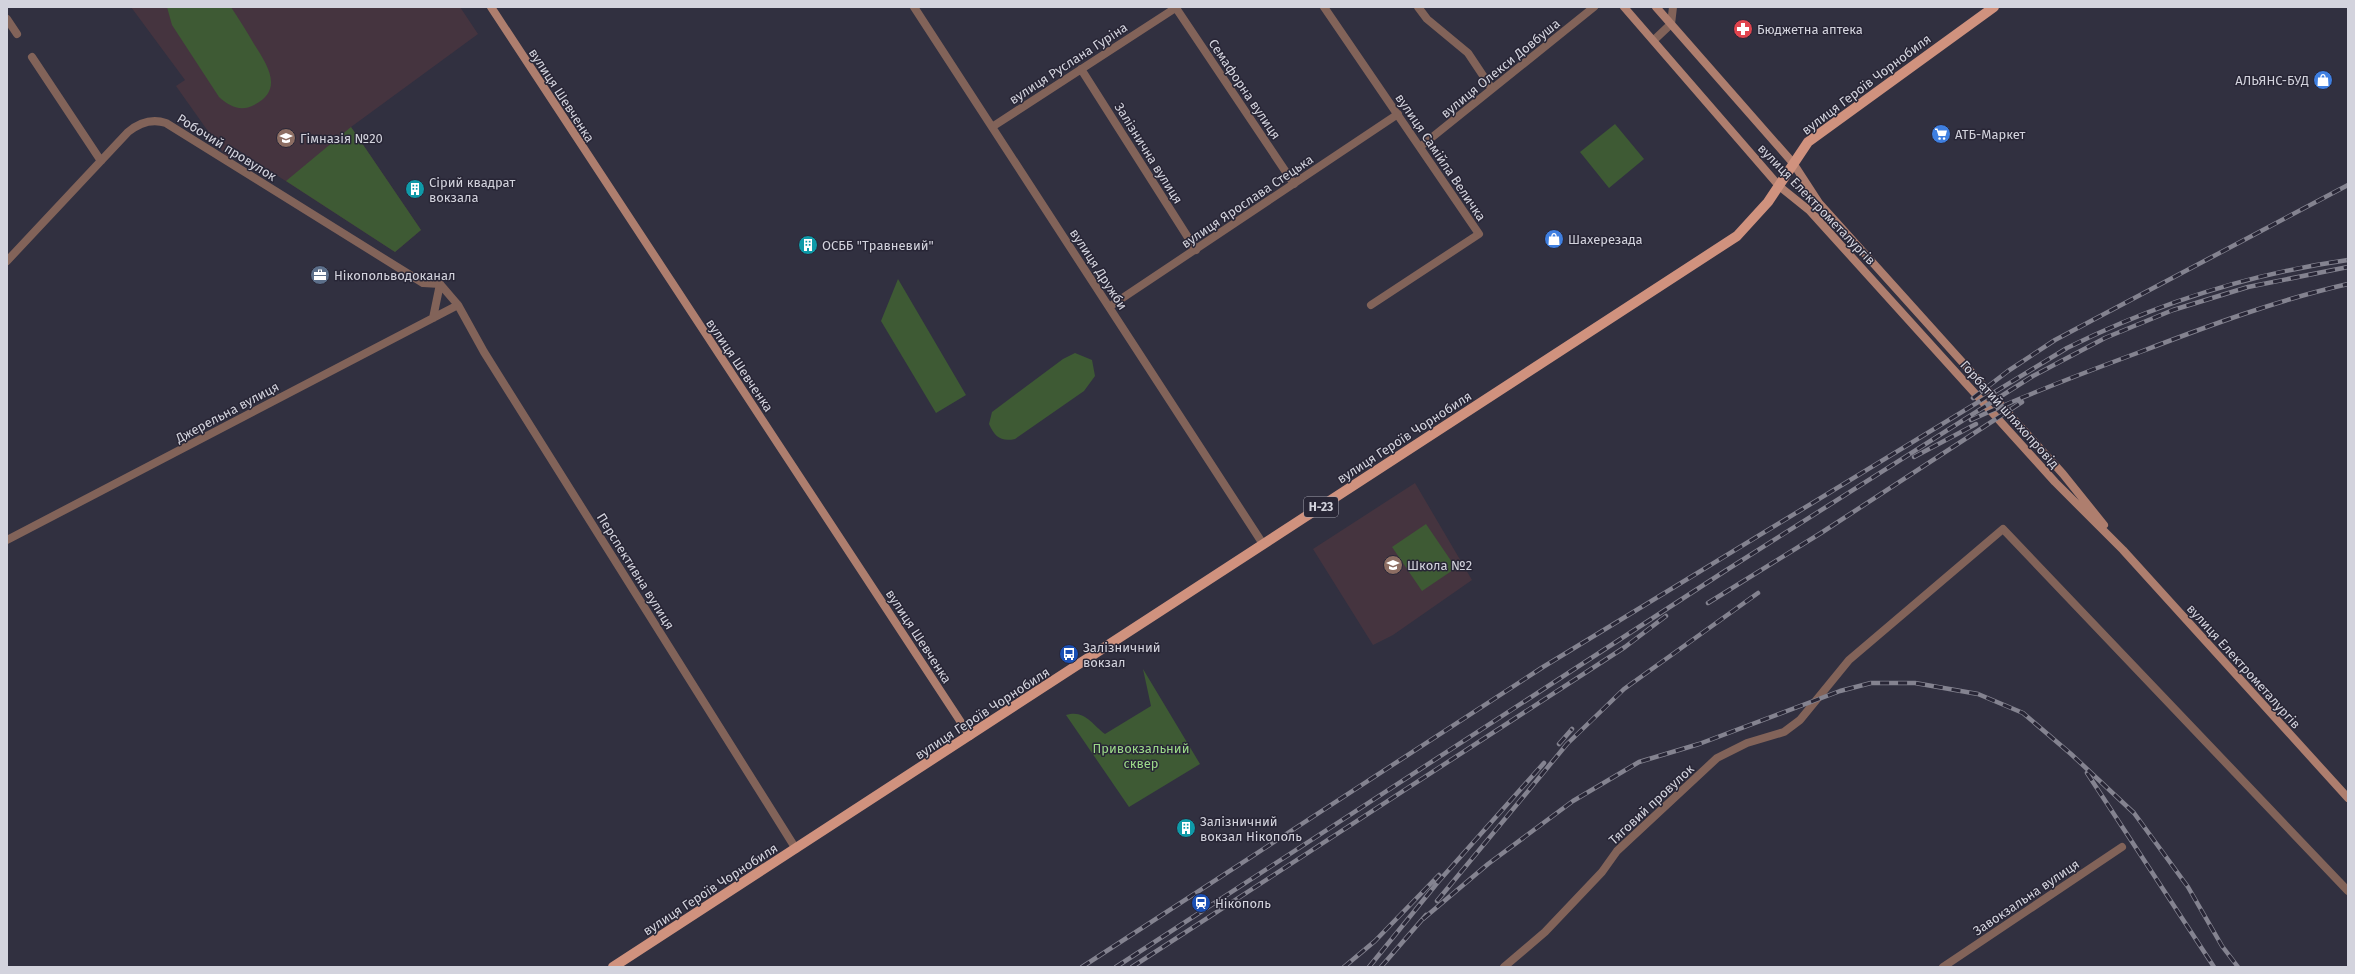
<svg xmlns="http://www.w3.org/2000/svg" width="2355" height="974" viewBox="0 0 2355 974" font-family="'Fira Sans',sans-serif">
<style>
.education{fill:#45343f}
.green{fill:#3e5a34}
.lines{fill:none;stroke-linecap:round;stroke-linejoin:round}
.street{stroke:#826359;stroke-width:8}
.secondary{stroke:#ae7e6e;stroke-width:8}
.primary{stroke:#d0927e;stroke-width:10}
.rail-casing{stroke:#848390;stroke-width:4.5}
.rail{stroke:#282636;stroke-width:3;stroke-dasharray:9;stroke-linecap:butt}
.labels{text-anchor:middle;stroke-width:3;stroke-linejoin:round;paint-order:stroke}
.shield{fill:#282636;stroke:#a09fab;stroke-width:1}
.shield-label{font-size:12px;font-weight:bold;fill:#d3d3dd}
.poi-label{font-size:13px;fill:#d3d3dd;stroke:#282636;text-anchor:start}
.street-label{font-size:13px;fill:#d3d3dd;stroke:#282636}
.park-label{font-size:13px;fill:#9bd888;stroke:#282636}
</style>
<rect width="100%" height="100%" fill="#313040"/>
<path class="education" d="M131,7H460L478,34L351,127L421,230L395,252L238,150L227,158L176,86L185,80Z
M1415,483L1472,580L1393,635L1373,645L1313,549Z"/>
<path class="green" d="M167,7H231C239,19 247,32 254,44C268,66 285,91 252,106C239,112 228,105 219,97L172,25Z
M1615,124L1644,159L1609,188L1580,152Z
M351,127L421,230L395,252L286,181Z
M898,279L966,395L936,413L881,321Z
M1075,353L1092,360L1095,376L1084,391L1015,439C1001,442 995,437 989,424L992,412L1063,359Z
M1426,524L1456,568L1422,591L1392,547Z
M1143,669L1200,764L1129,807L1066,715C1084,709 1092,724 1105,734L1151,706Z"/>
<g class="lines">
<path class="street" d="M914,7L1263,544
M1324,7L1479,234L1371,305
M1418,7L1427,19L1468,53L1492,89
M1176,8L1294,184
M7,19L17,34
M1654,40L1671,24L1673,7
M32,57L101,161
M1081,69L1196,250
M992,127L1177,7
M1420,147L1594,7
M7,261L128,132C139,123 151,118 166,123L423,283L440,284L458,305L484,352L796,849
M1109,307L1398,114
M433,318L440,284
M7,540L458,305
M1504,967L1545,932L1602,872L1617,851L1717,758L1747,743L1784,732L1800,720L1849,660L2003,529L2348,891
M1943,967L2122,847"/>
<path class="secondary" d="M491,7L970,736
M1624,7L1779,186L1810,211L2055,482L2123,550L2348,798
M1656,7L1793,163L1819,203L2063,474L2104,525"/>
<path class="primary" d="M613,967L1737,236L1768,202L1808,142L1994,7"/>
<defs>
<path id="rail" d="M1973,398L2008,371L2055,340L2348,185
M1971,420C2027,394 2083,373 2140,352C2208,326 2277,300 2348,284
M1914,457L1976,424
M1708,603L1821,533L2022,402
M1559,744L1572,729
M2087,773L2214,967
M1437,901L1567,744L1624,689L1758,593
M1423,919L1488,864L1573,801L1639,762L1699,744L1840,691L1871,683H1915L1978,694L2023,713L2071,754L2134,813L2188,887L2222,946L2238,967
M1082,967L1543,667L2067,348C2158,303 2248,274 2348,260
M1116,967L1725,571L2033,376L2105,338L2173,310L2248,287L2348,267
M1132,967L1625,647L1666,616
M1344,967L1375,941L1439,875
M1369,967L1438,882L1544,763
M1381,967L1426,915"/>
</defs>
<use href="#rail" class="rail-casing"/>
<use href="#rail" class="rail"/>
</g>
<defs>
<symbol id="pharmacy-disc" viewBox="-11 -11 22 22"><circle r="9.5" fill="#e0444e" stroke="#282636"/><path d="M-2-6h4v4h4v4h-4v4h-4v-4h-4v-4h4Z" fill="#fff"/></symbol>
<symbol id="shop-disc" viewBox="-11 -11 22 22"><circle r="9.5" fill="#3f7fe0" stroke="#282636"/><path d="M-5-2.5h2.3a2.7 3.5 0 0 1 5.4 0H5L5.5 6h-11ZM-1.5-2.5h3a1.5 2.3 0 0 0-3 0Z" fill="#fff"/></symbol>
<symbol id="supermarket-disc" viewBox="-11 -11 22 22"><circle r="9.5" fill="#3f7fe0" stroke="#282636"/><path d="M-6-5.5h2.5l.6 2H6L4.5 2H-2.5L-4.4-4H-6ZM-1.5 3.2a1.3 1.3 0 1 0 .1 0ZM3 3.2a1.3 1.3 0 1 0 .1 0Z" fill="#fff"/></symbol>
<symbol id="school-disc" viewBox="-11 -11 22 22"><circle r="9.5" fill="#8d6e63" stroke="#282636"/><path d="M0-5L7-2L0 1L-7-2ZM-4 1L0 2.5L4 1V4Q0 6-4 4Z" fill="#fff"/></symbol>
<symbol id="building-disc" viewBox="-11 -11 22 22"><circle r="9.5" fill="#0f9aa8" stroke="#282636"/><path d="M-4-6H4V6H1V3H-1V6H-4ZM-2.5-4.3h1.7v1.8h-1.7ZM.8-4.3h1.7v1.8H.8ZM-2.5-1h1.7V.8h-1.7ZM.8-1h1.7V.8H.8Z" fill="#fff"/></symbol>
<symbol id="office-disc" viewBox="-11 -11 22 22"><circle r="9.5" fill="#5c6f8a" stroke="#282636"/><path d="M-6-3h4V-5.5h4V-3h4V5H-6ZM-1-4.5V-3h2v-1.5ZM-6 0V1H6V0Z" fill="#fff"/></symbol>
<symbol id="bus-disc" viewBox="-11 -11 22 22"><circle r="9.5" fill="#1a4fb4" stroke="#282636"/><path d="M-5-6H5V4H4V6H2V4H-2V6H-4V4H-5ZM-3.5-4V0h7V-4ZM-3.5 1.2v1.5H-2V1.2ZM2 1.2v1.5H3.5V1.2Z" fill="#fff"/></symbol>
<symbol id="station-disc" viewBox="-11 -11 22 22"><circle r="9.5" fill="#1a4fb4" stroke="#282636"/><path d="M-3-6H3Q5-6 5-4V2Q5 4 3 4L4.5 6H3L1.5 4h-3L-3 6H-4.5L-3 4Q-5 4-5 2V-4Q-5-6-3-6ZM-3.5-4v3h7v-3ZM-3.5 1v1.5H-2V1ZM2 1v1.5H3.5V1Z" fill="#fff"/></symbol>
</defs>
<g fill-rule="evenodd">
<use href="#pharmacy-disc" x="1732" y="18" width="22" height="22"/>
<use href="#shop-disc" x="2312" y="69" width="22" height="22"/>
<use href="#supermarket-disc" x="1930" y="123" width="22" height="22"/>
<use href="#school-disc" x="275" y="127" width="22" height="22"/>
<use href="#building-disc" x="404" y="178" width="22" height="22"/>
<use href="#shop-disc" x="1543" y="228" width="22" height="22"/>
<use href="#building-disc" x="797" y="234" width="22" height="22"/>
<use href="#office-disc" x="309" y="264" width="22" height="22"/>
<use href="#school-disc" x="1382" y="554" width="22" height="22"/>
<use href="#bus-disc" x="1058" y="643" width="22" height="22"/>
<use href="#building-disc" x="1175" y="817" width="22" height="22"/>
<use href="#station-disc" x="1190" y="892" width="22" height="22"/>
</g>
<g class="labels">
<rect class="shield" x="1304" y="497" width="34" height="20" rx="3"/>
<g class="shield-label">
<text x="1321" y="511">Н-23</text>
</g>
<g class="poi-label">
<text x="1757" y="34">Бюджетна аптека</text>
<text x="2309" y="85" text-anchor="end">АЛЬЯНС-БУД</text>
<text x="1955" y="139">АТБ-Маркет</text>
<text x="300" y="143">Гімназія №20</text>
<text x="429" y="187">Сірий квадрат<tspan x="429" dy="15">вокзала</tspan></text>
<text x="1568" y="244">Шахерезада</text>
<text x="822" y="250">ОСББ "Травневий"</text>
<text x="334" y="280">Нікопольводоканал</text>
<text x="1407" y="570">Школа №2</text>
<text x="1083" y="652">Залізничний<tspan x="1083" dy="15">вокзал</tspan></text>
<text x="1200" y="826">Залізничний<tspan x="1200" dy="15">вокзал Нікополь</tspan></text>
<text x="1215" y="908">Нікополь</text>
</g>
<g class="street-label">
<text transform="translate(1068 63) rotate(-33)" y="5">вулиця Руслана Гуріна</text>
<text transform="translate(1500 68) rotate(-39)" y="5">вулиця Олекси Довбуша</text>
<text transform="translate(1866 84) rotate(-37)" y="5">вулиця Героїв Чорнобиля</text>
<text transform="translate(1245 89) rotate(56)" y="5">Семафорна вулиця</text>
<text transform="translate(562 95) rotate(57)" y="5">вулиця Шевченка</text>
<text transform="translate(227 147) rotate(32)" y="5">Робочий провулок</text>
<text transform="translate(1149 153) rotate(58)" y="5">Залізнична вулиця</text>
<text transform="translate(1441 157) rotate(56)" y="5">вулиця Самійла Величка</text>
<text transform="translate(1247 201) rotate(-34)" y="5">вулиця Ярослава Стецька</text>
<text transform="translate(1817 204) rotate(46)" y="5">вулиця Електрометалургів</text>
<text transform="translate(1099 269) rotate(57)" y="5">вулиця Дружби</text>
<text transform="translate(740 365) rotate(56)" y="5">вулиця Шевченка</text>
<text transform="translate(227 412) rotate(-28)" y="5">Джерельна вулиця</text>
<text transform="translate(2010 414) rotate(48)" y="5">Горбатий шляхопровід</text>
<text transform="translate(1404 437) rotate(-33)" y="5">вулиця Героїв Чорнобиля</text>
<text transform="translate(636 571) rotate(58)" y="5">Перспективна вулиця</text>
<text transform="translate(919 636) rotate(57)" y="5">вулиця Шевченка</text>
<text transform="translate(2244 666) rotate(48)" y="5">вулиця Електрометалургів</text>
<text transform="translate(982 713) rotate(-33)" y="5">вулиця Героїв Чорнобиля</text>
<text transform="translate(1651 804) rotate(-43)" y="5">Тяговий провулок</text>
<text transform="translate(710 889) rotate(-33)" y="5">вулиця Героїв Чорнобиля</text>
<text transform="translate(2026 897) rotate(-34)" y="5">Завокзальна вулиця</text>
</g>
<g class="park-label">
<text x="1141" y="753">Привокзальний<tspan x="1141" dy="15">сквер</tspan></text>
</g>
</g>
<rect width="2355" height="974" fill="none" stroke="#d3d3dd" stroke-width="16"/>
</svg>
